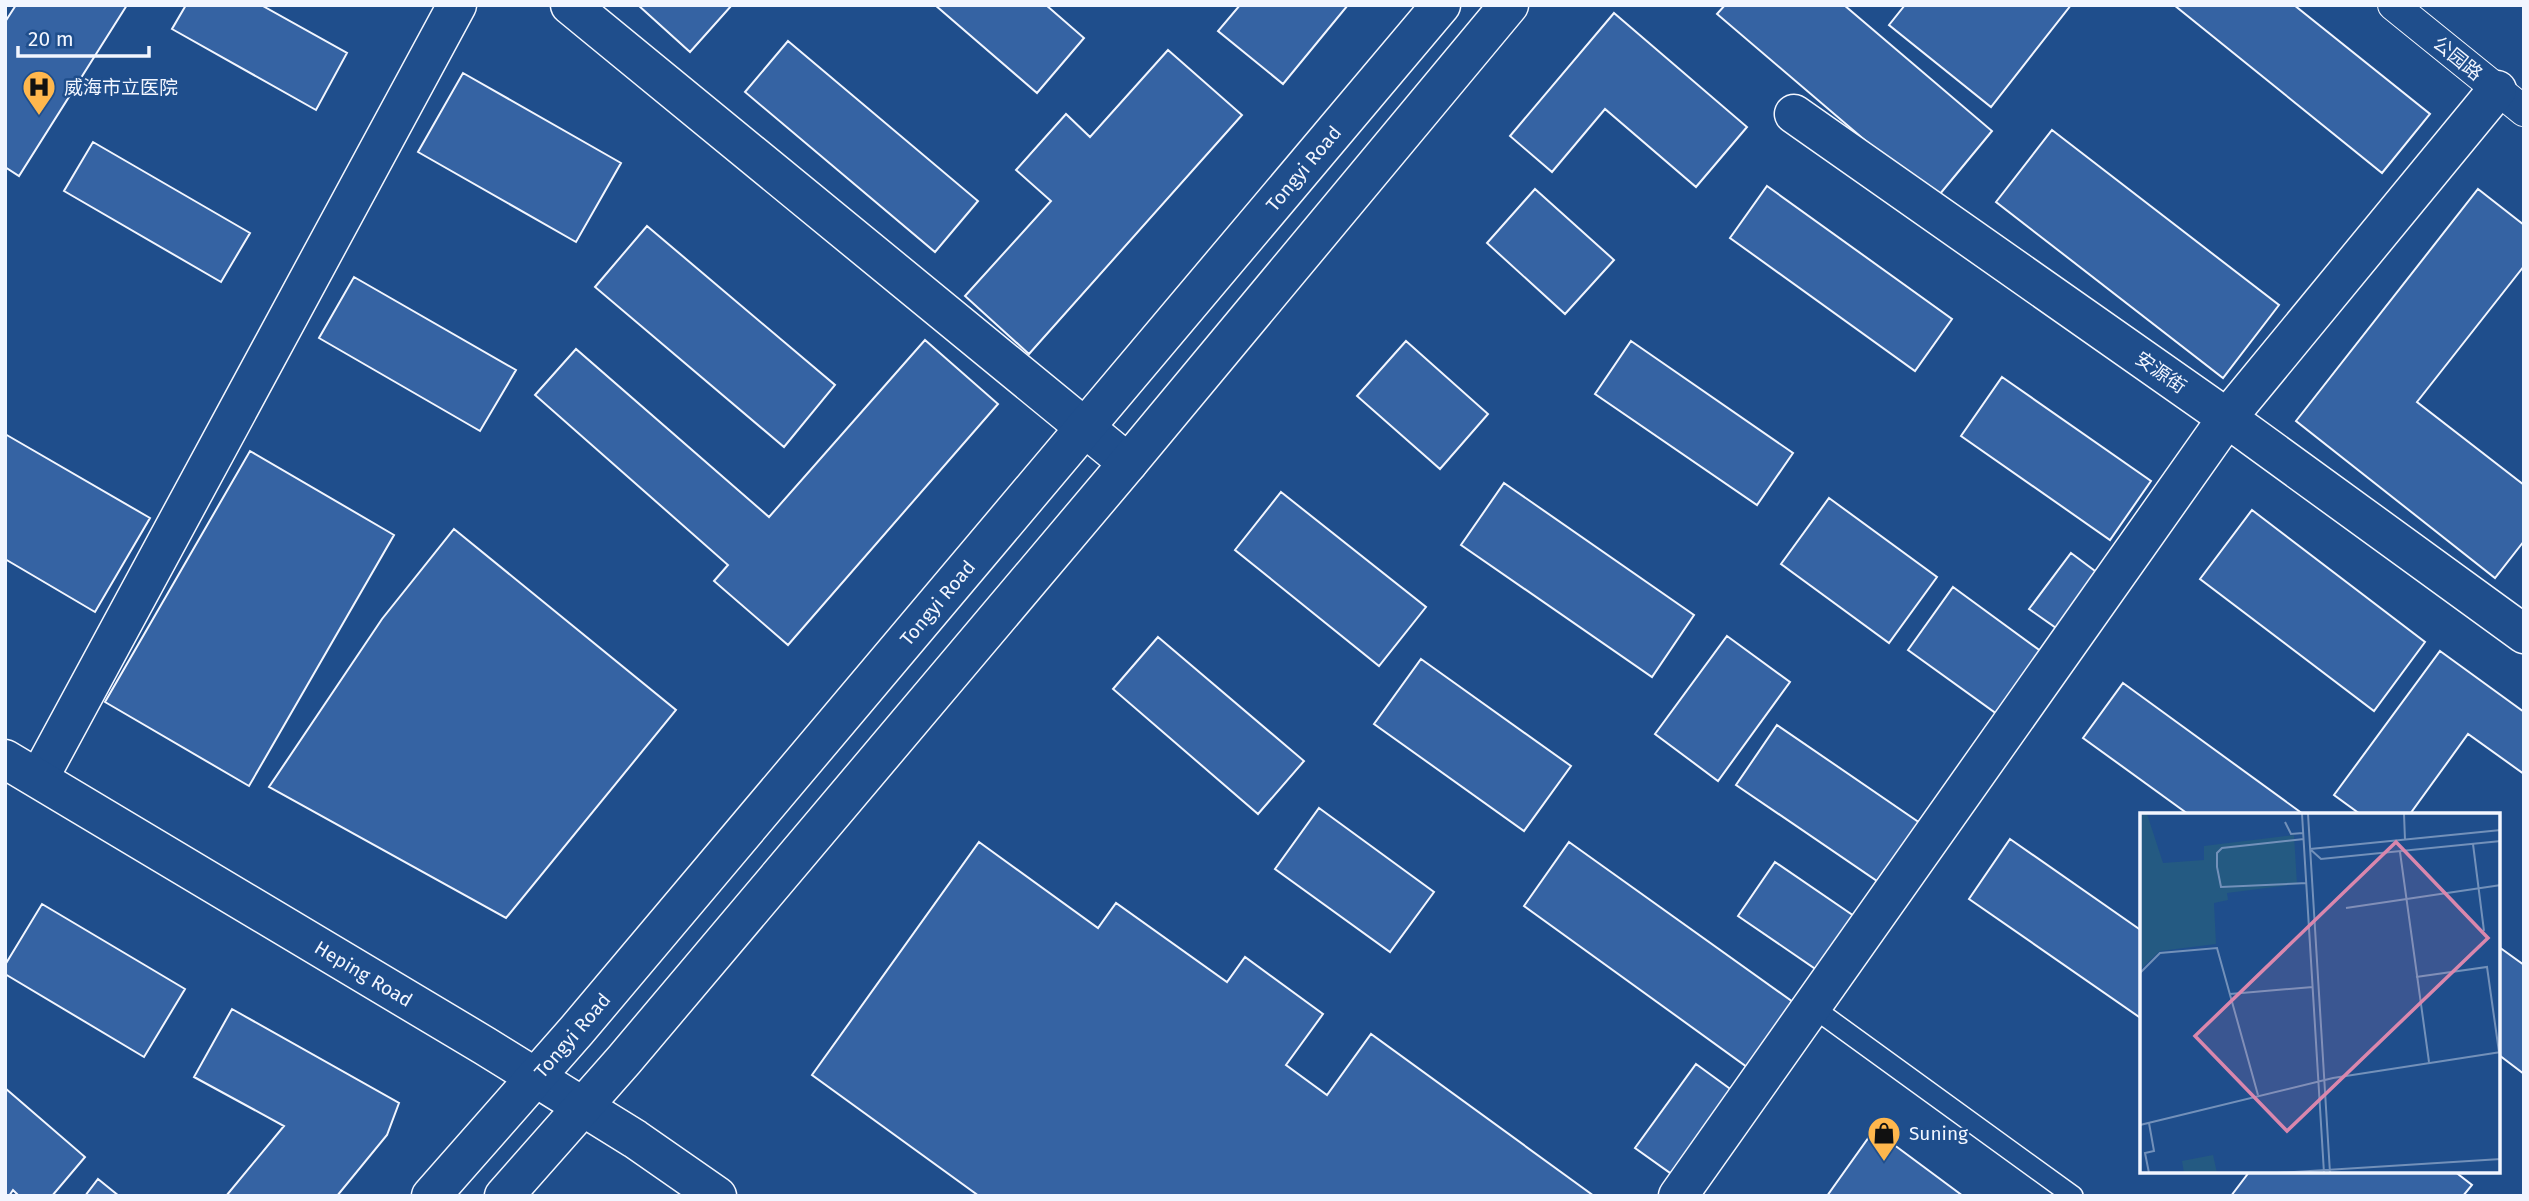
<svg xmlns="http://www.w3.org/2000/svg" width="2529" height="1201" viewBox="0 0 2529 1201" font-family="'Fira Sans','Noto Sans SC',sans-serif">
<style>
.building{fill:#3563a3;stroke:#f2f6ff;stroke-width:2}
.lines{fill:none;stroke-linecap:round;stroke-linejoin:round}
.service-casing{stroke:#f2f6ff;stroke-width:22}
.pedestrian-casing{stroke:#f2f6ff;stroke-width:32}
.minor-casing{stroke:#f2f6ff;stroke-width:41}
.tertiary-casing{stroke:#f2f6ff;stroke-width:41}
.secondary-casing{stroke:#f2f6ff;stroke-width:41}
.service{stroke:#1f4e8c;stroke-width:19}
.pedestrian{stroke:#1f4e8c;stroke-width:30}
.minor{stroke:#1f4e8c;stroke-width:38}
.tertiary{stroke:#1f4e8c;stroke-width:38}
.secondary{stroke:#1f4e8c;stroke-width:38}
.labels{text-anchor:middle;stroke-width:5;stroke-linejoin:round;paint-order:stroke}
.street-label{font-size:19px;fill:#f2f6ff;stroke:#1f4e8c}
.poi-label{font-size:19px;fill:#f2f6ff;stroke:#1f4e8c;text-anchor:start}
.inset-road{fill:none;stroke:#7391ba;stroke-width:2}
.view{fill:#da87ad;fill-opacity:0.15;stroke:#da87ad;stroke-width:3.5}
.inset-edge{fill:none;stroke:#f2f6ff;stroke-width:3.5}
</style>
<rect width="100%" height="100%" fill="#1f4e8c"/>
<path class="building" d="M16,5H127L19,176L5,167V22Z
M186,5H261L347,53L316,110L172,29Z
M638,5H732L690,52Z
M935,5H1046L1084,38L1037,93Z
M1240,5H1348L1283,84L1218,31Z
M1725,5H1844L1992,131L1935,200L1717,14Z
M1905,5H2071L1991,107L1889,25Z
M2174,5H2294L2430,114L2382,173Z
M1614,13L1747,127L1696,187L1605,109L1552,172L1510,136Z
M788,41L978,201L935,252L745,92Z
M1168,50L1242,115L1029,354L965,296L1051,201L1016,170L1066,114L1090,137Z
M463,73L621,163L576,242L418,152Z
M2052,130L2279,305L2223,378L1996,202Z
M93,142L250,233L221,282L64,191Z
M1767,186L1952,319L1915,371L1730,238Z
M1535,189L1614,260L1565,314L1487,243Z
M2478,189L2524,225V266L2417,402L2524,485V541L2495,578L2296,421Z
M647,226L835,385L784,447L595,287Z
M354,277L516,370L480,431L319,338Z
M925,340L998,404L788,645L714,581L728,565L535,395L576,349L769,517Z
M1406,341L1488,414L1440,469L1357,396Z
M1631,341L1793,453L1757,505L1595,394Z
M2002,377L2151,481L2110,540L1961,436Z
M5,434L150,518L95,612L5,559Z
M250,451L394,535L249,786L105,702Z
M1504,483L1694,615L1652,677L1461,545Z
M1281,492L1426,607L1379,666L1235,550Z
M1829,498L1937,577L1889,643L1781,564Z
M2252,510L2425,642L2374,711L2200,579Z
M454,529L676,710L506,918L269,787L382,619Z
M2071,553L2099,574L2059,630L2029,609Z
M1953,587L2042,652L1997,714L1908,650Z
M1727,636L1790,682L1718,781L1655,734Z
M1158,637L1304,761L1258,814L1113,689Z
M2440,651L2524,712V774L2468,734L2410,814H2360L2334,795Z
M1421,659L1571,766L1524,831L1374,724Z
M2123,683L2303,814H2188L2083,738Z
M1777,725L1920,823L1880,883L1736,785Z
M1319,808L1434,892L1390,952L1275,869Z
M2010,839L2142,931V1019L1969,899Z
M979,842L1098,928L1116,903L1227,982L1245,957L1323,1014L1286,1065L1327,1095L1371,1034L1594,1196H979L812,1075Z
M1569,842L1793,1002L1747,1067L1524,906Z
M1775,862L1854,916L1817,970L1738,916Z
M42,904L185,989L144,1057L5,974V965Z
M2499,947L2524,965V1074L2499,1055Z
M232,1009L399,1103L387,1135L337,1196H226L284,1126L194,1077Z
M1696,1064L1733,1091L1673,1175L1635,1148Z
M5,1088L85,1157L52,1196H19L13,1190L9,1196H5Z
M1874,1130L1963,1196H1827Z
M2250,1171H2454L2472,1185L2463,1196H2231Z
M98,1179L119,1196H85Z"/>
<g class="lines">
<defs>
<path id="service" d="M1811,1006L2073,1196"/>
<path id="pedestrian" d="M2393,5L2524,111"/>
<path id="minor" d="M570,5L1128,463
M1794,114L2227,418L2524,634
M39,778L457,5
M1678,1196L2227,418L2497,90"/>
<g id="tertiary">
<path id="s1" d="M5,759L485,1046L635,1139L717,1196"/>
</g>
<g id="secondary">
<path id="s2" d="M431,1196L577,1030L1441,5"/>
<path d="M504,1196L624,1060L1128,463L1509,5"/>
</g>
</defs>
<use href="#service" class="service-casing"/>
<use href="#pedestrian" class="pedestrian-casing"/>
<use href="#minor" class="minor-casing"/>
<use href="#tertiary" class="tertiary-casing"/>
<use href="#secondary" class="secondary-casing"/>
<use href="#service" class="service"/>
<use href="#pedestrian" class="pedestrian"/>
<use href="#minor" class="minor"/>
<use href="#tertiary" class="tertiary"/>
<use href="#secondary" class="secondary"/>
</g>
<defs>
<symbol id="hospital-pin" viewBox="-11 -11 22 30"><path d="M0 17L-7.5 6A9.5 9.5 0 1 1 7.5 6Z" fill="#ffb74d" stroke="#1f4e8c"/><path d="M-5-5h3v3.5h4V-5h3V5h-3V1.5h-4V5h-3Z" fill="#111"/></symbol>
<symbol id="shop-pin" viewBox="-11 -11 22 30"><path d="M0 17L-7.5 6A9.5 9.5 0 1 1 7.5 6Z" fill="#ffb74d" stroke="#1f4e8c"/><path d="M-5-2.5h2.3a2.7 3.5 0 0 1 5.4 0H5L5.5 6h-11ZM-1.5-2.5h3a1.5 2.3 0 0 0-3 0Z" fill="#111"/></symbol>
</defs>
<g fill-rule="evenodd">
<use href="#hospital-pin" x="20" y="68" width="38" height="52"/>
<use href="#shop-pin" x="1865" y="1114" width="38" height="52"/>
</g>
<g class="labels">
<g class="street-label">
<text transform="translate(2458 58) rotate(39)" y="7">公园路</text>
<text dy="7" stroke="none"><textPath href="#s2" startOffset="1348">Tongyi Road</textPath></text>
<text transform="translate(2161 372) rotate(35)" y="7">安源街</text>
<text dy="7" stroke="none"><textPath href="#s2" startOffset="780">Tongyi Road</textPath></text>
<text dy="7" stroke="none"><textPath href="#s1" startOffset="418">Heping Road</textPath></text>
<text dy="7" stroke="none"><textPath href="#s2" startOffset="214">Tongyi Road</textPath></text>
</g>
<g class="poi-label">
<text x="64" y="94">威海市立医院</text>
<text x="1909" y="1140">Suning</text>
</g>
</g>
<g transform="translate(2140 813)">
<rect width="360" height="360" fill="#1f4e8c"/>
<path d="M0,1H7L23,50L64,47V33L154,22L157,71L87,80L88,87L74,90L76,131L20,138L0,157ZM73,342L77,360H44L42,348Z" fill="#245a82"/>
<path class="inset-road" d="M162,1L184,360M168,1L190,360M264,1L265,27M145,9L151,21L163,20M164,26L82,35L77,40V54L81,74L167,70M333,31L344,118M170,36L181,46L361,28M170,36L361,17M260,39L289,249M206,95L361,72M0,160L20,140L77,135L118,282M276,164L347,154L359,239M90,181L173,174M9,310L14,338L5,340L9,360M0,312L193,265L361,239M137,360L361,346"/>
<path class="view" d="M256,29L348,125L147,318L55,223Z"/>
<rect width="360" height="360" class="inset-edge"/>
</g>
<rect width="2529" height="1201" fill="none" stroke="#f2f6ff" stroke-width="14"/>
<path d="M18 46v10h131v-10" fill="none" stroke="#f2f6ff" stroke-width="3.5"/>
<text x="28" y="46" font-size="21" fill="#f2f6ff" stroke="#1f4e8c" stroke-width="5" paint-order="stroke">20 m</text>
</svg>
